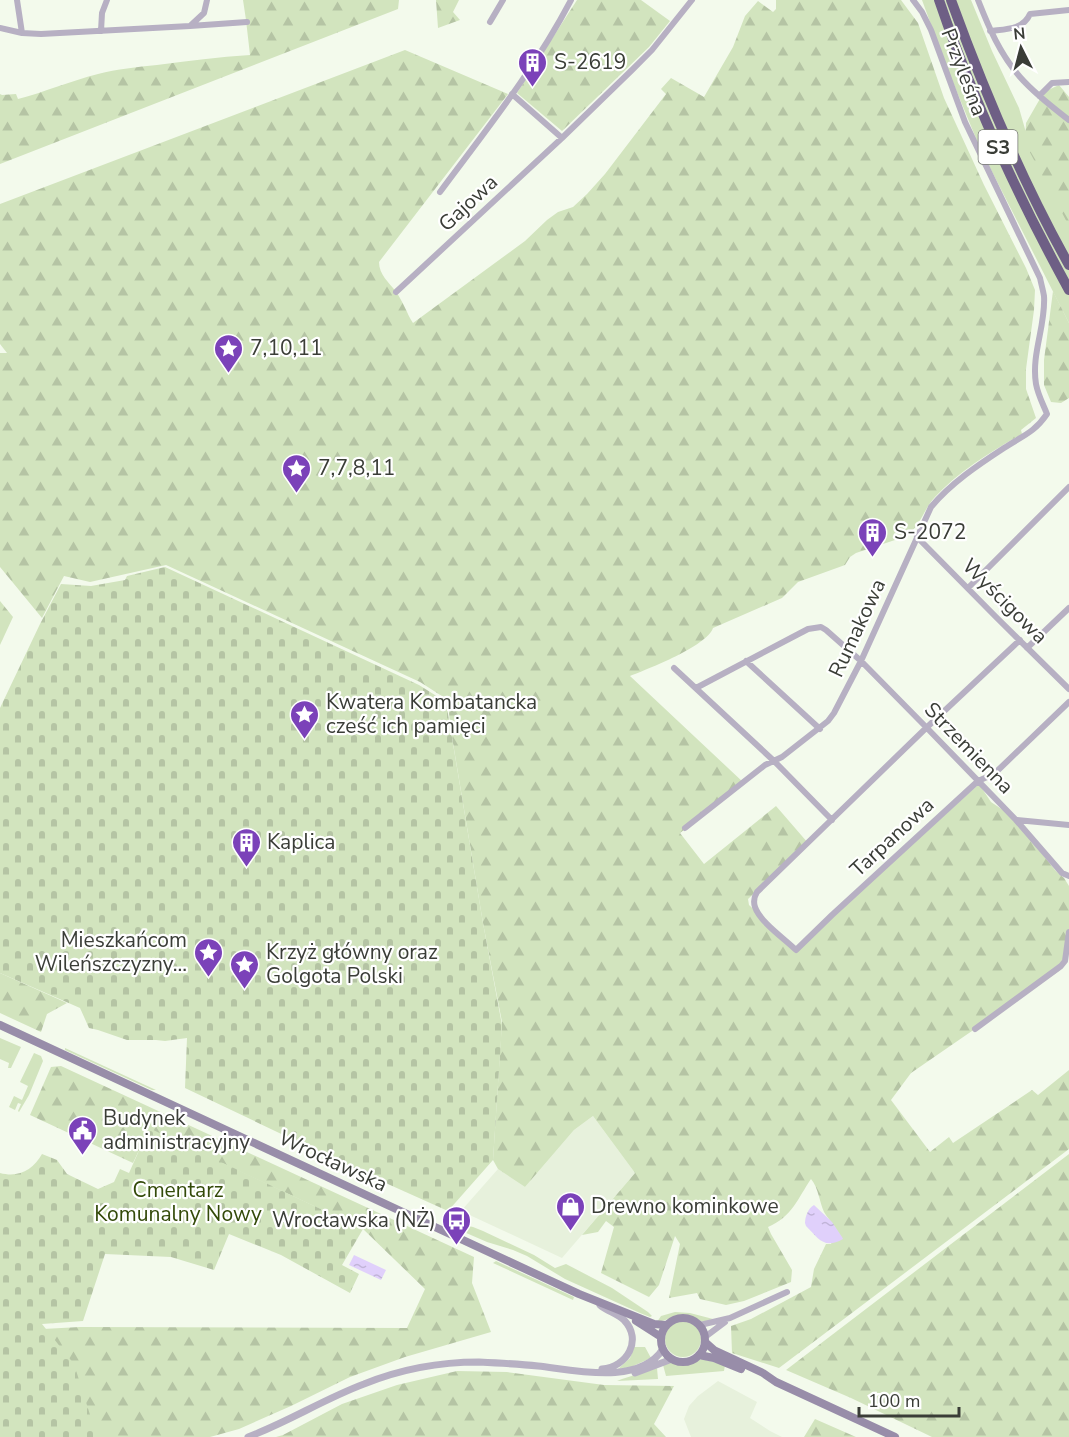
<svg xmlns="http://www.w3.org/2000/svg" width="1069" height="1437" viewBox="0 0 1069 1437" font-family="'Nunito Sans',sans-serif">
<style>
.built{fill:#e7f1dc}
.grass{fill:#d2e4be}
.forest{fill:url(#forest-firs)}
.cemetery{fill:url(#cemetery-stones)}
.water{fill:url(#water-ripples)}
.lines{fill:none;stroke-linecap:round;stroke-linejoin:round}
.minor{stroke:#b7b0c3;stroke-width:6}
.tertiary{stroke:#b7b0c3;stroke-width:7}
.secondary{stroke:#988da9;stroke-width:8}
.motorway{stroke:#6e5f85;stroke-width:10}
.labels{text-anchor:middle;stroke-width:4.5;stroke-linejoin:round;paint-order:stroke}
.shield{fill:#fff;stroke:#757773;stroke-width:1.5}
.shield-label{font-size:20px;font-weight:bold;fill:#3a3d37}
.poi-label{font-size:21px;fill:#3a3d37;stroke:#fff;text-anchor:start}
.street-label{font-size:21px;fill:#3a3d37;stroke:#fff}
.park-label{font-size:21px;fill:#334a09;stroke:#fff}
</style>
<defs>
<pattern id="forest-firs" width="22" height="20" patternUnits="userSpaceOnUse" patternTransform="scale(1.5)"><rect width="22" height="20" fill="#d2e4be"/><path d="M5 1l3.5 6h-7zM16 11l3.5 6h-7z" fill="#b5c4a4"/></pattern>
<pattern id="cemetery-stones" width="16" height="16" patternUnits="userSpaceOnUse" patternTransform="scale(1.5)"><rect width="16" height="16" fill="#d2e4be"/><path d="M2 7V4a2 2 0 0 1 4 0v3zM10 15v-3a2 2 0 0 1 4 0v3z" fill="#b5c4a4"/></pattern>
<pattern id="water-ripples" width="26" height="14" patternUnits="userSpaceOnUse" patternTransform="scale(1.5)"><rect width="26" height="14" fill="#e0d0fb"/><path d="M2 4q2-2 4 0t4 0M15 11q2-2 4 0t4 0" fill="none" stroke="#c1b4d8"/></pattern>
</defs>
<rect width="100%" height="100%" fill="#f3faec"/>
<path class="built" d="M593,1116L635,1173L562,1258L461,1211L498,1169L525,1187L574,1130Z
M718,1381L757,1402L750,1418L770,1431L782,1437H691L684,1419L689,1406L698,1396Z"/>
<path class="grass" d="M922,0H971L992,51L1019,108L1025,129L1069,219V323L980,148L945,63Z
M0,1038L21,1047L11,1068H8L9,1063L0,1059Z
M65,1048L156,1090H152L65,1050Z
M34,1053L41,1056L43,1061L29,1095L19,1112L18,1111L21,1104L18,1103L15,1110L9,1107L14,1096L22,1100L28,1086L20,1082Z
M464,1225L473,1227L483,1231L534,1255L555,1268L566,1264L612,1288L648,1312L652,1316L650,1317L640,1313L565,1279L527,1256L513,1250L487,1242L457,1229L459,1226Z
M496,1261L574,1297L573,1300L493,1263Z
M675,1312L690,1313L713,1319L703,1322C693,1317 684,1312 673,1317C667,1319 664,1321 657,1322L661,1316Z
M665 1339a18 18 0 1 1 36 0a18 18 0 1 1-36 0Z
M634,1347H645L651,1358L631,1367L618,1369L630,1358Z
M702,1359L725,1365L724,1371L666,1376L663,1365L670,1363L688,1364Z
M657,1368L658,1379L617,1381L622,1379Z"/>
<path class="forest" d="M243,0H399L398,9L0,164V94L2,95L16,94L18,99C45,92 70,81 98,74C117,69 137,67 157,65C188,61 219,57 250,55L246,20Z
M436,0H459L453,12L460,20L438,28Z
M577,0H641L670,21L649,47L562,131L517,93Z
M776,0H901L918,23L944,98L984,185L1026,268L1035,290L1034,310L1026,369V389L1036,418L1021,430L1022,434C992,451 959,471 935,497C923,510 920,528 904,537L856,553L850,557L845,565L798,582L782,598L713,628C707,646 648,669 630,676L744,783L680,833L704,864L776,806L808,843L748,899L749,905L796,949L979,784L991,802L1012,816L1055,870L1064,878L1069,886V945L1059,971L911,1073L891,1100L930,1152L949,1137L953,1143L1032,1090L1038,1095L1069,1070V1149L779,1368L732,1353L731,1326L751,1319L811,1287L814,1269L826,1244H831L836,1229C833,1223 827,1218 824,1212C819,1201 819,1189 811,1179C798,1198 792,1217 768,1227L771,1234L792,1270L791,1282L744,1301L726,1305L700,1299L697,1293L669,1298L680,1244L675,1236L659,1285L649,1297L601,1273L614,1227L606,1221L598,1232L582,1235L635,1173L593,1116L574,1130L525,1187L498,1169L493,1160L502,1022L483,923L450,725L448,700L420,682L166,565L90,582L64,576L42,618L0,567V353H7L0,344V204L405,50L508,94L379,262C379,275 389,282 396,292C403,301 407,314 413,323L525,241L547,220L558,212L573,207L587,194L605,174L666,94L661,89L671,78L704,97L733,47L745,16L758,1L773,12L776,9Z
M1059,85L1069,97V226L1025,143L1026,123L1041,97L1046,91Z
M1053,291L1069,323V398L1061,403L1051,402L1044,385V360Z
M0,601L13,617L0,645Z
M0,973L67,1003L47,1014L41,1032L0,1013Z
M61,1066L474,1257L472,1283L491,1332L405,1357L350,1377L291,1406L239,1429L210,1437H0V1343L43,1329L80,1327L407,1328L425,1289L363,1229L149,1129L133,1163L30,1115L51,1067Z
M1069,1154V1437H932L851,1398L786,1370Z
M457,1371L507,1372L604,1385L674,1386L654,1424L666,1437H276L283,1435L342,1404L397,1385Z
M815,1419L856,1437H804Z"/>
<path class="cemetery" d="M165,567L419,685L446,702L483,923L502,1025L493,1160L448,1211L370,1176L365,1170H357L185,1088L187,1038L165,1041L156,1040H127L98,1030L89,1028L80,1008L0,973V708L40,624L61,584L91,586L125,580L127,576Z
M149,1128L363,1229L342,1265L359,1274L350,1293L281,1255L229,1234L214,1270L171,1257L105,1254L83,1321L42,1324L74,1364L97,1437H0V1173C19,1178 33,1170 42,1154L57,1160L67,1174L98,1189L114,1182L120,1169L129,1173Z"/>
<path class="water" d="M814,1205L832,1222L842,1237L843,1239C824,1250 818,1238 806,1226L805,1223C805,1217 808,1208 814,1205Z
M354,1255L386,1270L381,1280L349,1265Z"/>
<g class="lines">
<path class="minor" d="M17,0L22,33
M978,0C989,28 1000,54 1020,77C1034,93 1052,107 1069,120
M490,22L503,0
M190,26L247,22
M0,28L22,33L41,34L190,26L204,13L207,0
M101,31L102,13L107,0
M990,31C1006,29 1023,30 1030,14L1069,10
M512,94L562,138
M1039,96L1052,83L1069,82
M440,192C486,130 535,69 571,0
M396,292L562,138L632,70L652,50L692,0
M917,537L996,617L1069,689
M968,588L1069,487
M1020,640L924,730L757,892C754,897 753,901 755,907C760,922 785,939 796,950L832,915L978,781L994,774L1069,702
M1027,648L1069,608
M746,661L820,729
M674,668L774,761L832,820
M696,688L808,629L821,627L826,630L861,661L926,727L1016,820L1062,873L1069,876
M1017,820L1069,825
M685,828L765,765L782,757L828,721L834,713L861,661L931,507C951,483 978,465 1004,448C1022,436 1034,433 1047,414C1043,404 1038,395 1036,384C1031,354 1046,325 1044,296C1043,290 1041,283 1040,278L965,122L931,30L922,12L913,0
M975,1029L1061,966L1065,961L1069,932
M700,1325L730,1318L787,1292
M705,1337L725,1322"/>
<path class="tertiary" d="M600,1305C607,1311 618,1314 624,1320C643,1340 627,1367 602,1369
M635,1373L672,1359
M248,1437C288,1422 324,1399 364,1384C401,1369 440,1362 479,1362C499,1363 519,1364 538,1366C574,1370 639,1386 663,1349"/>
<path class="secondary" d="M0,1025L579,1294L654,1324L666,1325
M661 1340a22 22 0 1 1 44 0a22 22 0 1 1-44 0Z
M636,1321L661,1337
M705,1342L714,1350L763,1373L776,1382L895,1437
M699,1355L714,1358L741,1369"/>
<path class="motorway" d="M939,0C973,100 1018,197 1069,290
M951,0C984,91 1022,181 1069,265"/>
</g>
<defs>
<symbol id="building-pin" viewBox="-11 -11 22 30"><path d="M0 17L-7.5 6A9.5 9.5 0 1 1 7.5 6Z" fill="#7b42b9" stroke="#fff"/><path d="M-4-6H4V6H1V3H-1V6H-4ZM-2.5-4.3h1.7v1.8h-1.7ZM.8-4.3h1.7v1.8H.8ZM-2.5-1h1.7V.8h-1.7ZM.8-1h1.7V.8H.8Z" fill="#fff"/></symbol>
<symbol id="sight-pin" viewBox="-11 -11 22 30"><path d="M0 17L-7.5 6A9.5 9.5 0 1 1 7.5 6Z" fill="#7b42b9" stroke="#fff"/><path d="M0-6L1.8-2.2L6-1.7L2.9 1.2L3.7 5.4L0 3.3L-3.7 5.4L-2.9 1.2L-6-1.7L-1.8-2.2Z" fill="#fff"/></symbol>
<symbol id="civic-pin" viewBox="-11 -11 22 30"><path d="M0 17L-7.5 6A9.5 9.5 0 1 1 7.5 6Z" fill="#7b42b9" stroke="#fff"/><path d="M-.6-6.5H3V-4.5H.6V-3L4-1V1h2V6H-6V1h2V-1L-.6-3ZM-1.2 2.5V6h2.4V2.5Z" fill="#fff"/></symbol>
<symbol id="shop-pin" viewBox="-11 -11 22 30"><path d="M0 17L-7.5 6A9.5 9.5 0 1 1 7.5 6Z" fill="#7b42b9" stroke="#fff"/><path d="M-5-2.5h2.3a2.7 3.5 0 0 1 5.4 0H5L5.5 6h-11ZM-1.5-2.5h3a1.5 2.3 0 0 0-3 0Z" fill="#fff"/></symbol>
<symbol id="bus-pin" viewBox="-11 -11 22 30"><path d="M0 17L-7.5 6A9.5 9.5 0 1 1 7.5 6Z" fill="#7b42b9" stroke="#fff"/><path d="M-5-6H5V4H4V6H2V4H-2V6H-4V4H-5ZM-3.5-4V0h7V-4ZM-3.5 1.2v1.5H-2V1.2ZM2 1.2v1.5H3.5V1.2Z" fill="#fff"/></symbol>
</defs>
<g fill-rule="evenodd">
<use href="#building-pin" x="516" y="46" width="33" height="45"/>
<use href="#sight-pin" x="212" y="332" width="33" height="45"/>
<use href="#sight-pin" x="280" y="452" width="33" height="45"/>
<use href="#building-pin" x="856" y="516" width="33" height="45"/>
<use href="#sight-pin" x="288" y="698" width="33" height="45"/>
<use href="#building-pin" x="230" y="826" width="33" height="45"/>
<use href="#sight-pin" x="192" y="936" width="33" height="45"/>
<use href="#sight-pin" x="228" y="948" width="33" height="45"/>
<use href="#civic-pin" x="66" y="1114" width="33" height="45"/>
<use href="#shop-pin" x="554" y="1190" width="33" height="45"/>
<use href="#bus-pin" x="440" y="1204" width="33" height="45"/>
</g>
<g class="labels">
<rect class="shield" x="978.5" y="130" width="39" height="34" rx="4.5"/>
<g class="shield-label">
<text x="998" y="154">S3</text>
</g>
<g class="poi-label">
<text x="554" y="69">S-2619</text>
<text x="250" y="355">7,10,11</text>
<text x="318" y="475">7,7,8,11</text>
<text x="894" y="539">S-2072</text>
<text x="326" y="709">Kwatera Kombatancka<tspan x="326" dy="24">cześć ich pamięci</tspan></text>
<text x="267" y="849">Kaplica</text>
<text x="187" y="947" text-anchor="end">Mieszkańcom<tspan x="187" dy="24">Wileńszczyzny...</tspan></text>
<text x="266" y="959">Krzyż główny oraz<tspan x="266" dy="24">Golgota Polski</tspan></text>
<text x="103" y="1125">Budynek<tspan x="103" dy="24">administracyjny</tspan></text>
<text x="591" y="1213">Drewno kominkowe</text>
<text x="436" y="1227" text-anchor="end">Wrocławska (NŻ)</text>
</g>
<g class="street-label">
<text transform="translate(964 72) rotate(69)" y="7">Przyleśna</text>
<text transform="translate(468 203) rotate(-43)" y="7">Gajowa</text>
<text transform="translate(1005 601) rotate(45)" y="7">Wyścigowa</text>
<text transform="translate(857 628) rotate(-65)" y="7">Rumakowa</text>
<text transform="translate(969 748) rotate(46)" y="7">Strzemienna</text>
<text transform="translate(892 837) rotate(-43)" y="7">Tarpanowa</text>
<text transform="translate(333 1161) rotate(25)" y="7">Wrocławska</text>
</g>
<g class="park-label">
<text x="178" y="1197">Cmentarz<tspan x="178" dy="24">Komunalny Nowy</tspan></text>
</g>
</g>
<g transform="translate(1021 48) rotate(354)" stroke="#ffffff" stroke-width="4.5" paint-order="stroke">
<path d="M0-4.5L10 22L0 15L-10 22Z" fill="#3a3d37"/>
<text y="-9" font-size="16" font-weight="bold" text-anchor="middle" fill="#3a3d37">N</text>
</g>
<path d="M859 1407v9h100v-9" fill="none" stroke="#3a3d37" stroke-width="3"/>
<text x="868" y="1407" font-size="18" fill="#3a3d37" stroke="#ffffff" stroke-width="4.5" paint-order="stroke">100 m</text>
</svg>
